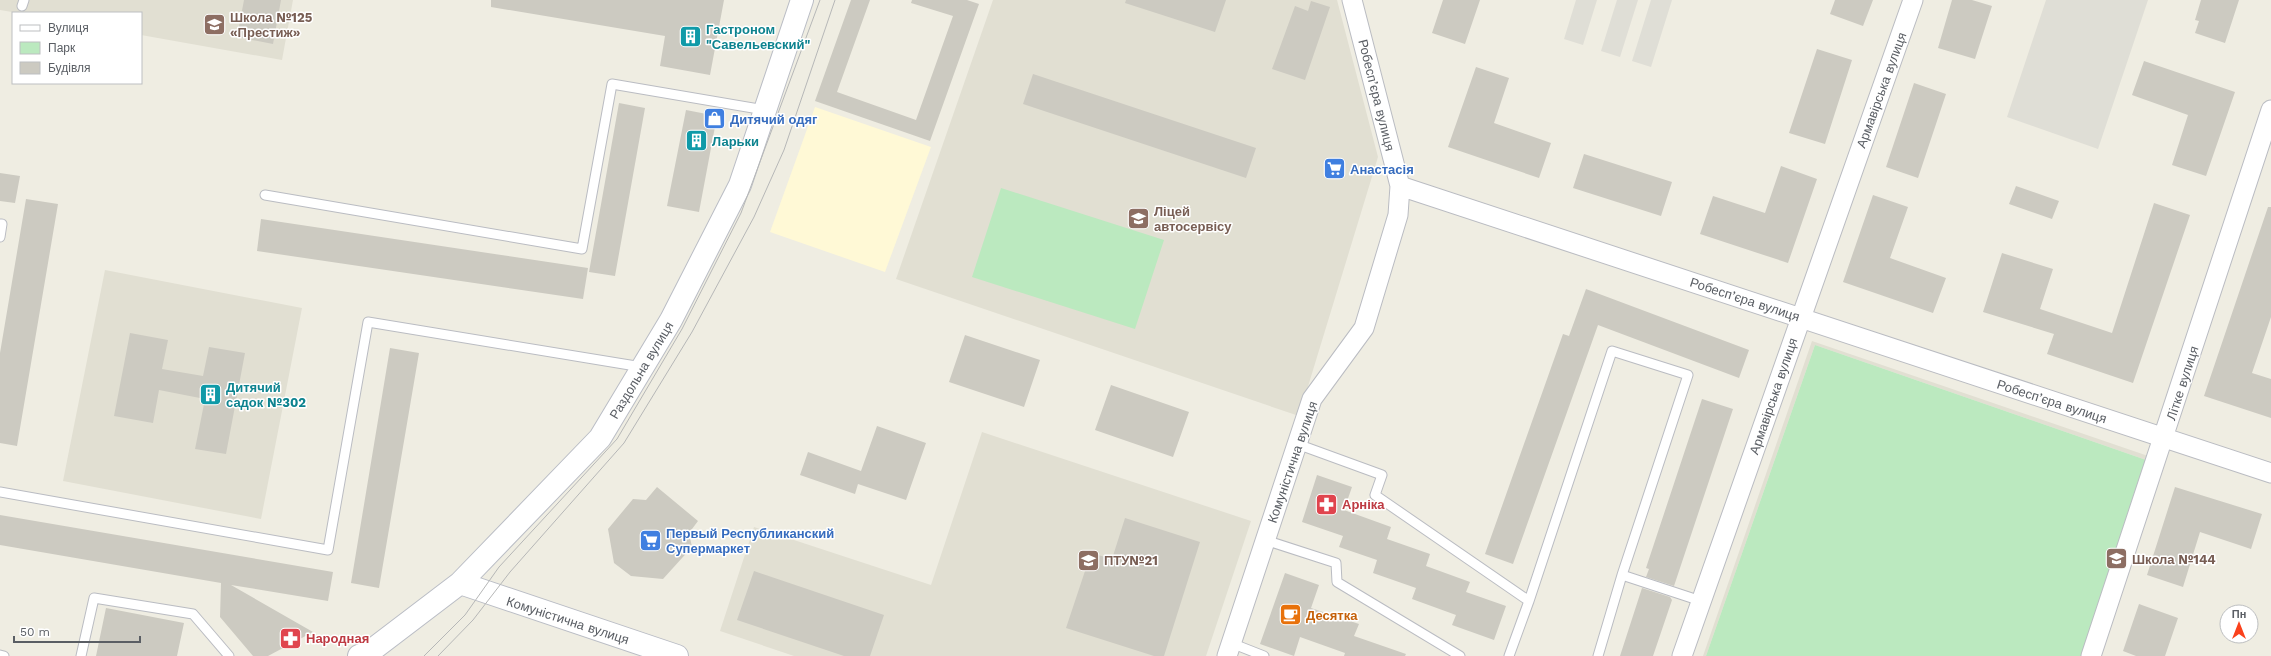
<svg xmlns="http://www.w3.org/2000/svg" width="2271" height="656" viewBox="0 0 2271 656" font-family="'Work Sans',sans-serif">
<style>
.commercial{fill:#fff9d6}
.industrial{fill:#dfded6}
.education{fill:#e1dfd2}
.green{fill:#bbe9bf}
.building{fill:#cccac1}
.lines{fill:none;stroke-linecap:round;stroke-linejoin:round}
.lane-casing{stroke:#babcc2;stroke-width:11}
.street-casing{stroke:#babcc2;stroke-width:21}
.secondary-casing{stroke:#babdc5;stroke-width:24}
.lane{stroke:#fff;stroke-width:9}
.street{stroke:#fff;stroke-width:19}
.secondary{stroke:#fff;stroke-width:22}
.tram{stroke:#b6b7b7;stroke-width:1}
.labels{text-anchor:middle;stroke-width:3;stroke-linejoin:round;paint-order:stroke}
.education-label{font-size:13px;font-weight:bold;fill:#785e54;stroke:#fff;text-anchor:start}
.culture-label{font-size:13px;font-weight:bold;fill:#0d838f;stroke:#fff;text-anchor:start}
.street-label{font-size:13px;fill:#5a5e64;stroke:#fff}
.shop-label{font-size:13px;font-weight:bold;fill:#366cbe;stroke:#fff;text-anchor:start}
.health-label{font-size:13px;font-weight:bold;fill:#be3a42;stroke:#fff;text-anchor:start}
.food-label{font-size:13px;font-weight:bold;fill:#c56008;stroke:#fff;text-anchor:start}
</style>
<rect width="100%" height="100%" fill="#efede2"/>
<path class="commercial" d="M815,107L931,147L885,272L770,232Z"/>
<path class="industrial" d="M1576,0H1597L1583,45L1564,39Z
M1617,0H1638L1620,57L1601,51Z
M1651,0H1672L1651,67L1632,61Z
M2046,0H2148L2098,149L2007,117Z"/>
<path class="education" d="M0,0H293L282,60L141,35V13H18L0,10Z
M993,0H1337L1378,157L1299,416L896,279Z
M105,270L302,308L261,519L63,481Z
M1812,341L2154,458L2086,656H2081L2149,461L1815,345L1706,656H1703Z
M982,432L1251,521L1206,656H794L720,631L754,527L931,585Z"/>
<path class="green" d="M1001,188L1164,240L1135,329L972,277Z
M1815,345L2149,461L2081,656H1706Z"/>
<path class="building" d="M244,0H281L273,44L237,37Z
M491,0H724L710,75L660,66L665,36L491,7Z
M851,0H870L837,92L916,120L953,16L911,3L912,0H967L979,4L930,141L815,101Z
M1126,0H1226L1215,32L1125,3Z
M1443,0H1480L1465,44L1432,33Z
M1835,0H1873L1863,26L1830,14Z
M1952,0H1972L1992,6L1975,59L1938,48Z
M2201,0H2239L2225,43L2195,33L2199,21L2195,20Z
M1311,1L1330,7L1305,80L1272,69L1295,6L1308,11Z
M1817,49L1852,60L1825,144L1789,133Z
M2144,61L2235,92L2206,176L2172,165L2188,115L2132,95Z
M1476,67L1509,78L1494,123L1551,143L1539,178L1448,147Z
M1033,74L1256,148L1246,178L1023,104Z
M1914,83L1946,94L1918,178L1886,167Z
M619,103L645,108L615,276L589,272Z
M686,110L717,116L699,212L667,206Z
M1584,154L1672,182L1661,216L1573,188Z
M1781,166L1817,179L1788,263L1700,234L1713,196L1765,213Z
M0,173L20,176L15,203L0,201Z
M2016,186L2059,201L2052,219L2009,204Z
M1873,195L1908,207L1890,258L1946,278L1933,313L1843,282Z
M26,199L58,204L17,446L0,443V353Z
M2154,203L2190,215L2133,383L2047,354L2054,334L1983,312L2002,253L2053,269L2040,309L2112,333Z
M2268,207H2271V317L2252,373L2271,379V418L2204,396Z
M261,219L588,268L583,299L257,251Z
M1586,289L1749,350L1739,378L1598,325L1513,564L1485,554L1563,334L1569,336Z
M130,333L168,340L162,369L203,376L209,347L245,353L226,454L195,449L205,399L159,390L153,423L114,416Z
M965,335L1040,360L1024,407L949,382Z
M390,348L419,353L379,588L351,583Z
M1111,385L1189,412L1173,457L1095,430Z
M1702,399L1733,409L1674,586L1646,577L1649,569L1646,568Z
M877,426L926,443L906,500L858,484L855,494L800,475L808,452L861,471Z
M1317,475L1352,487L1344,510L1391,527L1387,539L1430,554L1426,566L1470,582L1466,592L1506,606L1494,640L1452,625L1456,615L1412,599L1416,588L1373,573L1377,560L1339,547L1343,536L1302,522Z
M657,487L698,521L689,533L692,547L663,579L631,576L614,563L608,529L633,499L646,500Z
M2175,487L2262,514L2251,549L2200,532L2183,587L2147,575Z
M0,515L333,572L328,601L231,585L313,632L268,656H253L220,617L221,583L0,545Z
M1125,518L1200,542L1164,656H1154L1066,628L1091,553L1112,559Z
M754,571L884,615L870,656H844L737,620Z
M1285,573L1319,585L1311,608L1359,624L1354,636L1406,654L1405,656H1344L1345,653L1300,637L1294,656L1260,644Z
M1642,588L1670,597L1672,600L1653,656H1620Z
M2139,604L2178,618L2165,656H2136L2123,651Z
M106,608L184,623L177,656H96Z"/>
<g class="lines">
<defs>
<path id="lane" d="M22,6L24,0
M265,195L582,249L612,84L765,110
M0,224H2L0,237
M1297,444L1382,475L1375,495L1529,601L1612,351L1688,375L1622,575L1701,601
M0,492L328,550L368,322L642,367
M1265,540L1336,563L1337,582L1460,656
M1231,643L1264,656
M0,655L4,656
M81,656L94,598L193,614L229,656
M1509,656L1529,601
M1598,656L1622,575"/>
<path id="street" d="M1352,0L1400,186L2271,473
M1227,656L1312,399L1364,328L1398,215L1400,186
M1682,656L1913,0
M2091,656L2271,110"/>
<path id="secondary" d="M460,583L677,656
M359,656L372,650L460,583L600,438L671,320L740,185L802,0"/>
</defs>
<use href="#lane" class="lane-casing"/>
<use href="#street" class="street-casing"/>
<use href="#secondary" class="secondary-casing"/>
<use href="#lane" class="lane"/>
<use href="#street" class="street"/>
<use href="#secondary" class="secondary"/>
<path class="tram" d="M424,656L465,615L499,567L617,439L682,329L741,213L820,0
M438,656L473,620L510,572L624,443L692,332L754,217L784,150L835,0"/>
</g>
<defs>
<symbol id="school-square" viewBox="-11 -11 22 22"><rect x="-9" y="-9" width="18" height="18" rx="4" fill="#8d6e63" stroke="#fff"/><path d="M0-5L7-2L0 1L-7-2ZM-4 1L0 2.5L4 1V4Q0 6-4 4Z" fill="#fff"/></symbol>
<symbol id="building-square" viewBox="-11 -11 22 22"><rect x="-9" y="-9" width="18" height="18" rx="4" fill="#0f9aa8" stroke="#fff"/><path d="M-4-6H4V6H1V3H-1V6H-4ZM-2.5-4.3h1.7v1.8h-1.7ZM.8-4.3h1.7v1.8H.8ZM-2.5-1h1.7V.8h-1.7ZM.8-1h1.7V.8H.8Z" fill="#fff"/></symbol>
<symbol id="shop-square" viewBox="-11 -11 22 22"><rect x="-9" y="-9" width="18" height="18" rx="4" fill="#3f7fe0" stroke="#fff"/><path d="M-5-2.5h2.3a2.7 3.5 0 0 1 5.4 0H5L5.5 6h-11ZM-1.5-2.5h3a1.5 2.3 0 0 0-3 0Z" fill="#fff"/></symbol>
<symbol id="supermarket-square" viewBox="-11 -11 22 22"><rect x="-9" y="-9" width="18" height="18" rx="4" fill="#3f7fe0" stroke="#fff"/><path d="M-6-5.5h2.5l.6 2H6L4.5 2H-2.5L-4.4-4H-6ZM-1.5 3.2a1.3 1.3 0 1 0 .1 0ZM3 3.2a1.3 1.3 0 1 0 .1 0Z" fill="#fff"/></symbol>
<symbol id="university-square" viewBox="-11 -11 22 22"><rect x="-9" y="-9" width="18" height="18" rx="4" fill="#8d6e63" stroke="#fff"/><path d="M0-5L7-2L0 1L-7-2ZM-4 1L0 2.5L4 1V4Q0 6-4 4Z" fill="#fff"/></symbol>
<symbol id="pharmacy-square" viewBox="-11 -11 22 22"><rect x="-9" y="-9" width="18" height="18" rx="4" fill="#e0444e" stroke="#fff"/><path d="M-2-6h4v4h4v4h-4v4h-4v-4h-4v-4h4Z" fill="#fff"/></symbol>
<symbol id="cafe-square" viewBox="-11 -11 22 22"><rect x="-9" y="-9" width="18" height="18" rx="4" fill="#e8710a" stroke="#fff"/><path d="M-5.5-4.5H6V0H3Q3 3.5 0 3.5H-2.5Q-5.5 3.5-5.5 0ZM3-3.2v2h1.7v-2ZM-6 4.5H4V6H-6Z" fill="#fff"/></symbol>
</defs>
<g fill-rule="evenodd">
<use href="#school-square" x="202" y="12" width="25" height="25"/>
<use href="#building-square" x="678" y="24" width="25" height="25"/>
<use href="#shop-square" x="702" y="106" width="25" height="25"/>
<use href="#building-square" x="684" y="128" width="25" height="25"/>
<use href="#supermarket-square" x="1322" y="156" width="25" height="25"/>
<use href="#university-square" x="1126" y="206" width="25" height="25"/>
<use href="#building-square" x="198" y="382" width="25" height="25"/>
<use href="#pharmacy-square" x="1314" y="492" width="25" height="25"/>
<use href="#supermarket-square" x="638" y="528" width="25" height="25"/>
<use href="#school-square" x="2104" y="546" width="25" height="25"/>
<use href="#university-square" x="1076" y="548" width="25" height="25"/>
<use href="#cafe-square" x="1278" y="602" width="25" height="25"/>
<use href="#pharmacy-square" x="278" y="626" width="25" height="25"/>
</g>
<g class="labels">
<g class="education-label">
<text x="230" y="22">Школа №125<tspan x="230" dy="15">«Престиж»</tspan></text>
<text x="1154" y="216">Ліцей<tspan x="1154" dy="15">автосервісу</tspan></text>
<text x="2132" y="564">Школа №144</text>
<text x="1104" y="565">ПТУ№21</text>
</g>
<g class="culture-label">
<text x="706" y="34">Гастроном<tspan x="706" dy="15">"Савельевский"</tspan></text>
<text x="712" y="146">Ларьки</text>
<text x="226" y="392">Дитячий<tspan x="226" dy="15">садок №302</tspan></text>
</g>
<g class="street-label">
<text transform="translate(1881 90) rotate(-70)" y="5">Армавірська вулиця</text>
<text transform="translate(1377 95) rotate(76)" y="5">Робесп’єра вулиця</text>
<text transform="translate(1745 299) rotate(18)" y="5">Робесп’єра вулиця</text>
<text transform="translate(641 370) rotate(-59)" y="5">Раздольна вулиця</text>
<text transform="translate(2182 383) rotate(-72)" y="5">Літке вулиця</text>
<text transform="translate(1773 396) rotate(-71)" y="5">Армавірська вулиця</text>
<text transform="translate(2052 401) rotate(18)" y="5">Робесп’єра вулиця</text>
<text transform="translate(1292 462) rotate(-71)" y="5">Комуністична вулиця</text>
<text transform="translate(568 620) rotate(18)" y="5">Комуністична вулиця</text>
</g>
<g class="shop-label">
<text x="730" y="124">Дитячий одяг</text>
<text x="1350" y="174">Анастасія</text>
<text x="666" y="538">Первый Республиканский<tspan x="666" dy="15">Супермаркет</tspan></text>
</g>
<g class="health-label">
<text x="1342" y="509">Арніка</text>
<text x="306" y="643">Народная</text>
</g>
<g class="food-label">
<text x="1306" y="620">Десятка</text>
</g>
</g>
<rect x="12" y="12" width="130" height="72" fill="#ffffff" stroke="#bdbfc1"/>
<rect x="20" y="25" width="20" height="6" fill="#ffffff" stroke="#bdbfc1"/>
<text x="48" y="32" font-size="12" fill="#5a5e64">Вулиця</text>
<rect x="20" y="42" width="20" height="12" fill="#bbe9bf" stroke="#bdbfc1"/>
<text x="48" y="52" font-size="12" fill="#5a5e64">Парк</text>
<rect x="20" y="62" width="20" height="12" fill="#cccac1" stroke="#bdbfc1"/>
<text x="48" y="72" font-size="12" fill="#5a5e64">Будівля</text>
<g transform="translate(2239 624)"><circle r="19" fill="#ffffff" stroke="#bdbfc1"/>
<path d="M0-3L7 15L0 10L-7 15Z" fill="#fa411c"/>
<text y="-6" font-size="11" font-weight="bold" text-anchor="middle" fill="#5a5e64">Пн</text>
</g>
<path d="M14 636v6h126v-6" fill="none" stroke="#5a5e64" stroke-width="2"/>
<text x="20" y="636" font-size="12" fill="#5a5e64" stroke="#ffffff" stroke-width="3" paint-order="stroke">50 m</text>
</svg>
